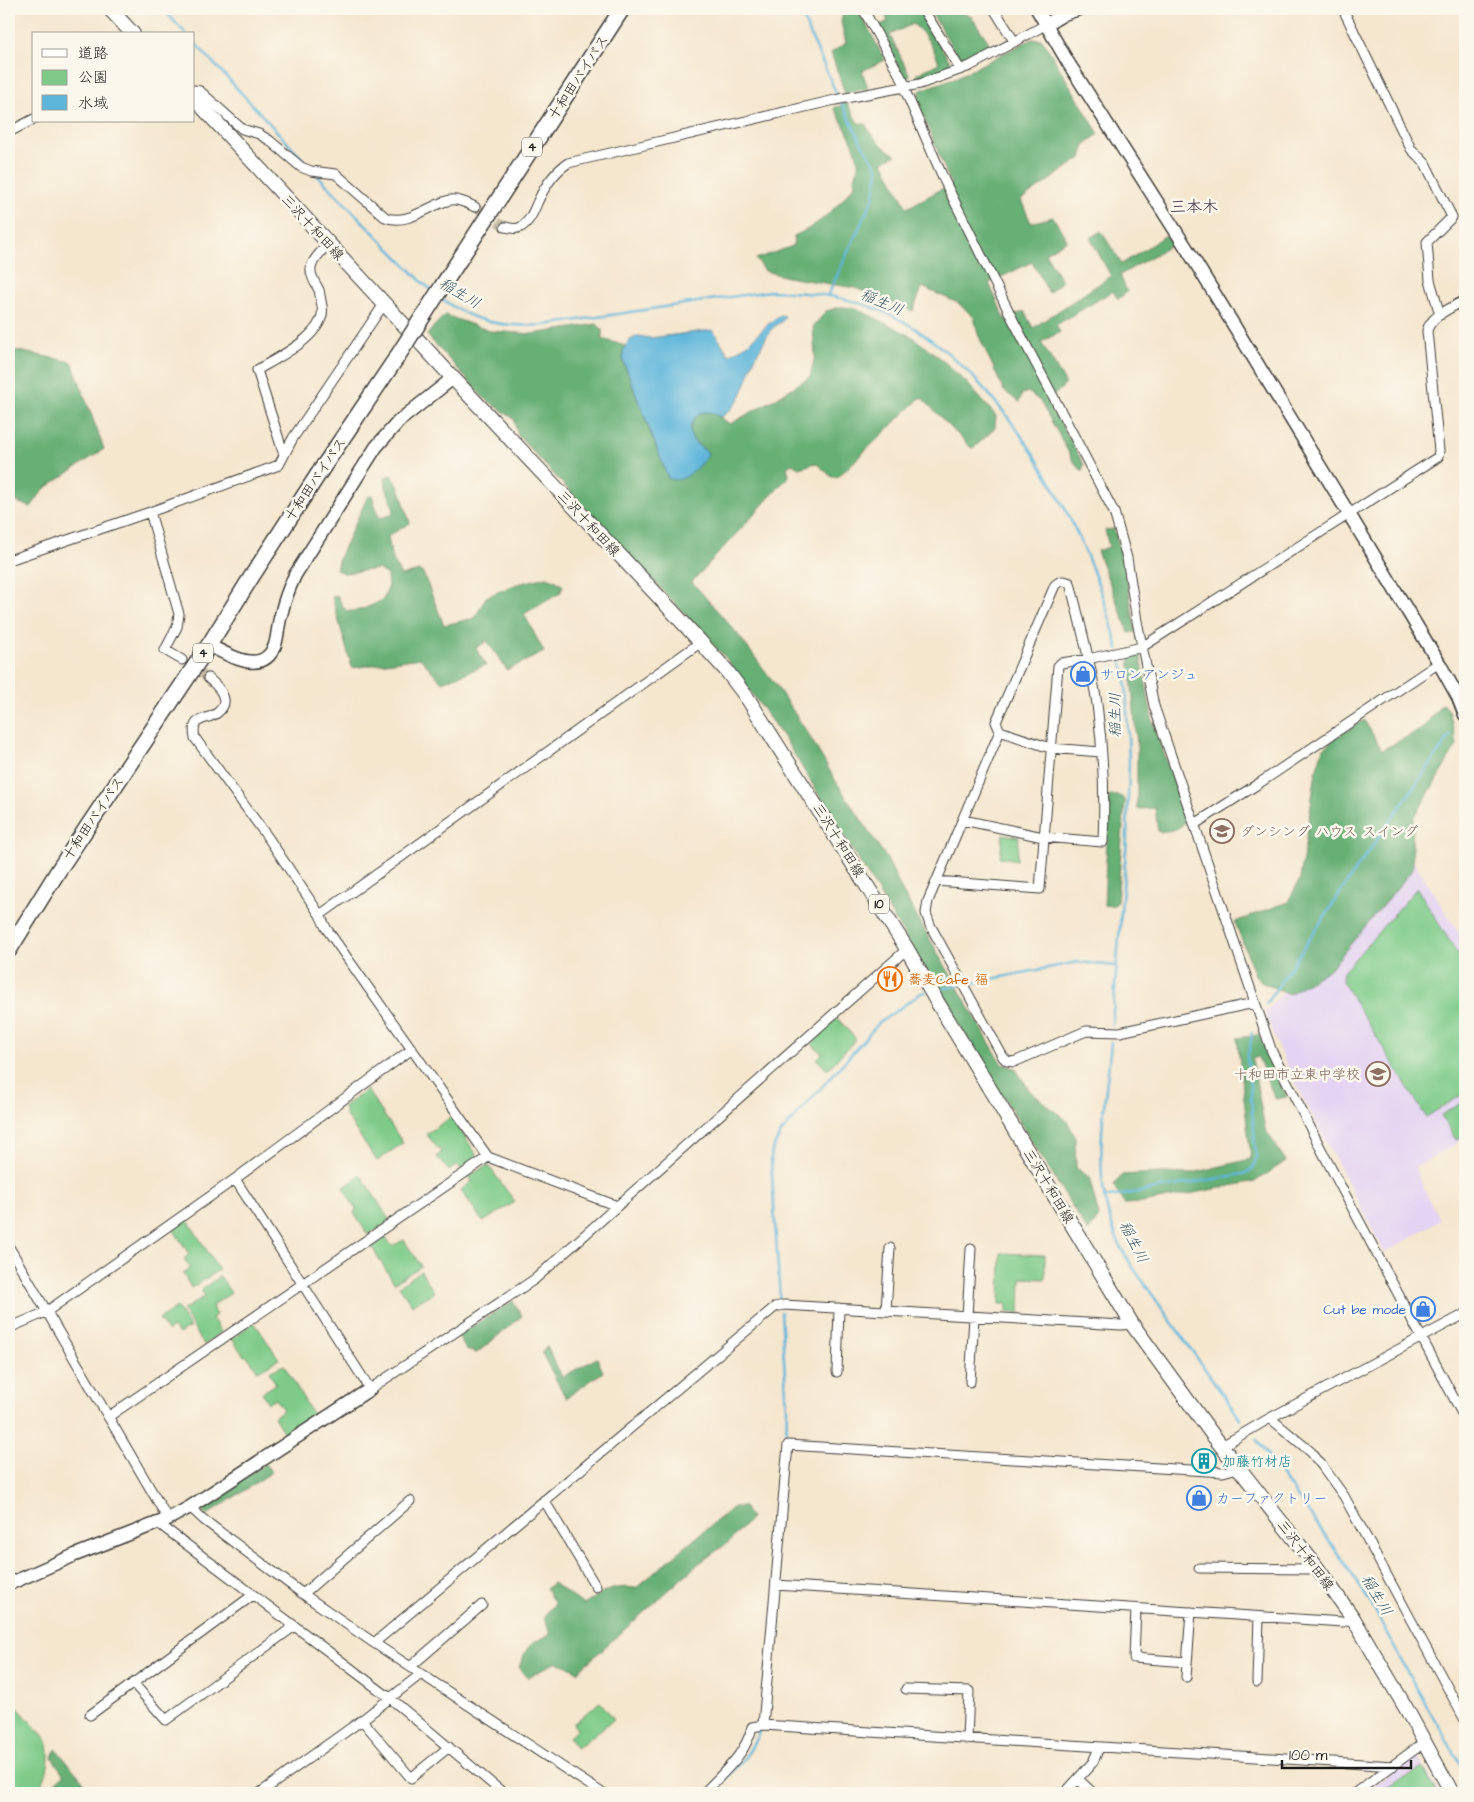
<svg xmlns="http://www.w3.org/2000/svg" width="1474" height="1802" viewBox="0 0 1474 1802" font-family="'Architects Daughter','Klee One',sans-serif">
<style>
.built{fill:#e4d3f2}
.green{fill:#7ecb89;stroke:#4d7452}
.forest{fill:#66af75;stroke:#416648}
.water{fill:#5db5da;stroke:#3c687b}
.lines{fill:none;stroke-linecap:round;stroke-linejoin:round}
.stream{stroke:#5db5da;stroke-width:2.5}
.street-tunnel{stroke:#cabeaa;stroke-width:9;stroke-dasharray:9 4.5;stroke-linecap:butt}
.street-casing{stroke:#3d3a37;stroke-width:11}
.secondary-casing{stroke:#3d3a37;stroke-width:15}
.primary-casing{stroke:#3d3a37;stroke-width:16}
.highway-casing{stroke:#3d3a37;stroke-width:18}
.street{stroke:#fff;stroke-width:9}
.secondary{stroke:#fff;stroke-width:12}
.primary{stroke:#fff;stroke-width:14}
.highway{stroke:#fff;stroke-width:15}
.highway-bridge-casing{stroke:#3d3a37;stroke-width:18;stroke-linecap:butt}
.highway-bridge{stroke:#fff;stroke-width:15}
.labels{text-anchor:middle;stroke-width:5;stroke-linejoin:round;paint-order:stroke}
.shield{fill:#fbf7ec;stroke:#5f5e5a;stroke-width:1}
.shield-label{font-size:12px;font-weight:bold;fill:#1c1c1c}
.street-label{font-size:14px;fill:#1c1c1c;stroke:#fbf7ec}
.shop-label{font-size:14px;fill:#366cbe;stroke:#fbf7ec;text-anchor:start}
.education-label{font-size:14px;fill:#785e54;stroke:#fbf7ec;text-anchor:start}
.food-label{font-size:14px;fill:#c56008;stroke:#fbf7ec;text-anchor:start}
.culture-label{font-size:14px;fill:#0d838f;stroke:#fbf7ec;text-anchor:start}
.water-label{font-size:15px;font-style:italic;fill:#365968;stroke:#fbf7ec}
.quarter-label{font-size:16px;font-weight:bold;fill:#5c4d5a;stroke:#fbf7ec}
</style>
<rect width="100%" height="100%" fill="#fbf7ec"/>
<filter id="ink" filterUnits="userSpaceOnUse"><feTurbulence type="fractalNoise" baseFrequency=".02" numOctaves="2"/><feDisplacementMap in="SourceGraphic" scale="10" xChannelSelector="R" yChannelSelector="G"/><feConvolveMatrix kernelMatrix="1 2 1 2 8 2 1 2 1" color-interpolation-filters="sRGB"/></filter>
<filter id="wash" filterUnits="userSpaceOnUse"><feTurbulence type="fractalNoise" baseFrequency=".0096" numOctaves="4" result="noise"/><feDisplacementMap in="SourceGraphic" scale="20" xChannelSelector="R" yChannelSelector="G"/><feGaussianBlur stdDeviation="1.12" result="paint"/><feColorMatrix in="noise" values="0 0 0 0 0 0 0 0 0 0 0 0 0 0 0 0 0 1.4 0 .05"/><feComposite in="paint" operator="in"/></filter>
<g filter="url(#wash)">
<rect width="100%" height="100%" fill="#f5e6ce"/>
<path class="built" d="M1399,855L1413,860L1465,943V1138L1415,1168L1432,1207L1436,1210L1440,1220L1385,1253L1302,1096L1280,1051L1265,1012L1291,984Z
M1417,1754L1438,1793H1363Z"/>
<path class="green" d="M1003,834L1019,837L1017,860L1000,857Z
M1417,888L1465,966V1093L1426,1117L1342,981L1343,972Z
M837,1018L856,1039L827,1070L817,1059L822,1054L812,1044Z
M367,1090L403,1143L377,1161L346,1116L344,1106Z
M1465,1101V1135L1456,1140L1441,1115Z
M452,1117L478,1157L461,1169L457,1165L449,1171L437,1157L441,1152L426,1134Z
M488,1165L515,1202L483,1222L461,1190L472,1181L469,1176Z
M361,1175L390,1221L368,1235L354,1213L356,1209L343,1188Z
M187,1219L219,1270L191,1288L183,1273L191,1268L184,1259L189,1254L172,1227Z
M385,1236L392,1246L404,1240L421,1266L394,1283L370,1244Z
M1001,1253L1045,1255V1279L1021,1278L1020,1313L1007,1312V1304H1000Z
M421,1271L434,1292L412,1305L399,1286Z
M220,1276L231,1293L212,1306L216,1315L212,1318L221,1332L204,1345L183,1310L205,1296L201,1290Z
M177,1307L190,1327L179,1334L173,1327L167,1331L159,1319Z
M254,1322L279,1359L258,1371L248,1357L243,1355L232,1339Z
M284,1365L314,1417L286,1436L274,1417L283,1410L276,1399L268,1403L262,1393L276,1384L269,1372Z
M9,1698L46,1739C53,1753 47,1782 36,1793H9Z
M600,1702L614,1719L577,1748L569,1737L577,1729L573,1724Z
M1423,1768L1436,1793H1374Z"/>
<path class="forest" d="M851,9H858L885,60L862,71L868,88L845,93L831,53L846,43L841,22L843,11Z
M891,9H918L952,65L948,70L918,79L917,74L939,63C936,52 923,29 912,24L890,35L910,76L905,79L880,31L879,26L888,21L884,12Z
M929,9H957L959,12L971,16L992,47L964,61L959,58Z
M1032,39H1042L1099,134L1085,144L1081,158L1021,200L1031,223L1053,217L1067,240L1045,253L1062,281L1049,293L1032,262L989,283L1005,320L1024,311L1033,328L1111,276L1090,238L1101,231L1122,264L1166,235L1173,244L1120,275L1127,292L1118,299L1113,291L1056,325L1060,332L1041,342L1066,384L1049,400L1084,465L1082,471L1074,462L1040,401L1028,392L1022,394L1019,402L1004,391L978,334L974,317L958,303L922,287L913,311L855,288L787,277L765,271L756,259L793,246L794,236C820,225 838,206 855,185L854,178C868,160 843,125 834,108L847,103L858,123L865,124C874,138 882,148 896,155L883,162L907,208L951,184L916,98L921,90L957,77Z
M840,307L855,308L911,336L939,357L968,384L996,416L995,428L975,447L971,448L921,397L838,477H832L816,463L799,468L792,464L787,467L789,476L692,582L736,632L775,684L807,732L837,783L887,859L902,891L1002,1064L1015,1068L1030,1091L1067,1121L1075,1136L1076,1168L1089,1177L1099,1217L1088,1232L966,1036L786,741L726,658L518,436L514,419L483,397L427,335L435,325L445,315L490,331L533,334L597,324L602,329V339L626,346L623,350V361L668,478L704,449C693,442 684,431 694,419C696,416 701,413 704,412C713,411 723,419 730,424L773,400L810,377L815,356L813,327L826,311Z
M9,349L72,362L104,449L44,489L31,507L11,500L9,491Z
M392,475L400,490L410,523L388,536L391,555L401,576L419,571L423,573L444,625L475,618L486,597L517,584L547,577L555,580L563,586L560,593L524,614L544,652L507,670L487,641L476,648L486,665L442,682L420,658L352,668L332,597L338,596C340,600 341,605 344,608C351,617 374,604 383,600L388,588L387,575L378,569L344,573L336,570L339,558L367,498L372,495L377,512L380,518L391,515L394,510L386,487L385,477Z
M1114,529L1124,564L1136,632L1129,633L1097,551L1109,547L1105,530Z
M1140,652L1153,723L1187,819C1179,831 1172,830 1158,832L1155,808L1137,809V745L1129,654Z
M1442,704L1449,710L1457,745L1414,818L1412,839L1413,869L1330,969L1289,994L1263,983L1255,975L1235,922L1288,902L1300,879L1316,771L1323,749L1335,738L1364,720L1382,750L1422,729Z
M1111,795L1122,797L1125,800L1117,903L1112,906L1104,905L1109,799Z
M1259,1035L1287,1097L1275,1099L1258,1057L1252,1059L1265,1129L1286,1161L1256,1181L1142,1203L1124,1204L1114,1185L1122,1175L1161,1173L1188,1174L1251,1159L1237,1038Z
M513,1301L522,1316L477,1353L466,1350L458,1335Z
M547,1346L562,1377L597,1358L603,1372L566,1398L541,1352Z
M265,1464L272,1472L207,1515L202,1511L204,1504Z
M733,1507H744L751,1518L729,1542L698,1564L577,1672L571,1667L555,1662L528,1678L519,1667C528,1645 528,1644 550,1635L544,1616L555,1604L546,1589L553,1583L584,1605C603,1592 612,1585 636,1588Z
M56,1749L84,1782L71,1793H43L64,1775L52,1757Z"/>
<path class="water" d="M781,315L785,316C783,323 779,322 774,327C768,332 764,343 759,350C746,373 746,403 721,417C716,415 711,412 705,412C695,413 687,427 691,436C693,444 702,447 708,453L707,457C695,468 685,485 668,478L623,360V350L630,340L638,336L650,338L713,330L729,355L747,345L769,323Z"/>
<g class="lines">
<path class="stream" d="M163,9L186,34
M799,9L837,95
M194,42L310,167
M317,175L424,284L433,291
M828,295L874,196L878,169L862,144L841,102
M441,298C473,324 506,327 545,325L770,291C813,292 856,297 895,317C1006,374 1090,532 1118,649
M966,984L1078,962L1116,966
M936,990L960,985
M1266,1004L1357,868L1450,736
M1112,1024L1127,838L1129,762L1126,681L1120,654
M1111,1042C1104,1120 1085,1196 1132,1266L1241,1420
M1104,1198L1243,1174C1254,1170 1255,1166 1256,1154L1247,1055L1250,1049L1252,1033
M780,1300L771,1159L772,1151L780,1134L879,1023L921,993L926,992
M781,1312L787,1408L786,1444
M1256,1439L1332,1545L1370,1601L1404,1666L1465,1772
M712,1793C730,1774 751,1756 759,1731"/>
</g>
</g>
<g filter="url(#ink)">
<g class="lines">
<path class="street-tunnel" d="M475,207L505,227
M190,665L208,678"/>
<defs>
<path id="street" d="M863,9L907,88
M923,9L960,69
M994,9L1014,41
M1343,9L1411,149L1425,163L1452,217L1427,242L1430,280L1440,315
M904,88L945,182L1013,320L1114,512L1127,558L1137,621L1154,706L1272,1052L1324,1155L1465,1419
M194,90L200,91L242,129L259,134L269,140L301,167L311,171L336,174L385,217C410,228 438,197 456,200C463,201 469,204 475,207
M9,132L34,119
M505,227C510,228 516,230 521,227C530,222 534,210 538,201C545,186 554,172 568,163L835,100L920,84L970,66L1047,24
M284,455L257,370C277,358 328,334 322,306C321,301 320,295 319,290C316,284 310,276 311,269C311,261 323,250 328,244
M150,512L179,614L177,627L165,650L182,660
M9,560L150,512L279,465L293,438L384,304
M208,678C218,686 233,701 217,713C206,721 190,716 195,738L269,839L320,915L326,928L488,1157L617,1206
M1101,752L1050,748L1000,731L928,901L926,913L930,925L1003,1057L1007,1061L1014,1062L1086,1031L1120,1032L1254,1003
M963,820L1043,837L1103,842C1105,796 1103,749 1097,704C1091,663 1080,623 1070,583C1064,580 1061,580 1055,585L996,722L1000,731
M1195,824L1261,782L1439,663
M936,881L1040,889L1058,666L1061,663L1088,659L1142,647L1438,457L1439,451L1427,331C1431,315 1452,308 1465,300
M320,915L701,642
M235,1179L370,1389L535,1279L907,949
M9,1247L168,1519
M886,1311L890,1248
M967,1316L971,1249
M9,1328L46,1312L235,1179L412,1049
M837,1372L839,1308
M970,1382L974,1317
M108,1417L488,1157
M1270,1418L1311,1452L1323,1467L1344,1496L1465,1720
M1222,1446L1270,1418L1465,1314
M544,1500L596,1587
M190,1507L204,1520L303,1594L374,1643L602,1793
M158,1523L390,1698L503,1793
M1199,1568L1309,1569L1315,1565
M776,1585L1343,1622L1353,1618
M303,1594L410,1501
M1136,1609L1134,1658L1187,1662
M374,1643L775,1307L784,1305L1121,1325L1132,1324
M410,1667L482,1605
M1186,1677L1191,1612
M1257,1682L1259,1617
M133,1683L166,1720L293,1627
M906,1689L969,1691L967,1739
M90,1715L253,1595
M362,1720L411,1778L449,1747
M763,1725L788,1445L1223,1472L1238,1468
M1078,1779L1093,1793
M260,1793L362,1720L421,1674
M704,1793C722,1773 746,1755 752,1727L763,1725L1393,1766
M1065,1793L1093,1762L1099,1748
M1355,1793L1425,1742"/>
<path id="secondary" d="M1037,9L1069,64L1189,252L1349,514L1439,663L1458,697L1465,715
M1047,24L1064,14L1079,9
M209,645C228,655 263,677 275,645C278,635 278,624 281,615C284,601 289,588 295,575L376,447L399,421L453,378
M9,1584L75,1555L168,1519L190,1507L370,1389"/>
<path id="primary" d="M110,9L133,34
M194,98L453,378L675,614L726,670L748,699L907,949L936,1000L1132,1324L1212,1434L1315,1565L1353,1618L1407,1710L1452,1793"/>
<path id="highway" d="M443,285L622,9
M9,950L60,868L209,645L252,576L321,470L397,357"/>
</defs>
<use href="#street" class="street-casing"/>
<use href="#secondary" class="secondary-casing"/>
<use href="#primary" class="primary-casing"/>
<use href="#highway" class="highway-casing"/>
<use href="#street" class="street"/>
<use href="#secondary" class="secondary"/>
<use href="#primary" class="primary"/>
<use href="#highway" class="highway"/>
<defs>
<path id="highway-bridge" d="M397,357L443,285"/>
</defs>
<use href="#highway-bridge" class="highway-bridge-casing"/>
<use href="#highway-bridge" class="highway-bridge"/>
</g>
</g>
<defs>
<symbol id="shop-ring" viewBox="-11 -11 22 22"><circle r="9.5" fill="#fbf7ec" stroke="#3f7fe0" stroke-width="1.5"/><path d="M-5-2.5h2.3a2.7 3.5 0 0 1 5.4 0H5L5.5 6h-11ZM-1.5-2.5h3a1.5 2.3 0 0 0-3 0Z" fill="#3f7fe0"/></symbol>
<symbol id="school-ring" viewBox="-11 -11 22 22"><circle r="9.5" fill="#fbf7ec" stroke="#8d6e63" stroke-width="1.5"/><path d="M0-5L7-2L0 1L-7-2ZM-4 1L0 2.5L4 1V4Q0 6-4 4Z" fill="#8d6e63"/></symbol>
<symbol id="restaurant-ring" viewBox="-11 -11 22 22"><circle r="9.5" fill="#fbf7ec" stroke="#e8710a" stroke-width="1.5"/><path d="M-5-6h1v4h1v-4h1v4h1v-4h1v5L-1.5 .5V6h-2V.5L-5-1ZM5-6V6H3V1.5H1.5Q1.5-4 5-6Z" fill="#e8710a"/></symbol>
<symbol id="building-ring" viewBox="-11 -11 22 22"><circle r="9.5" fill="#fbf7ec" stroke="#0f9aa8" stroke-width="1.5"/><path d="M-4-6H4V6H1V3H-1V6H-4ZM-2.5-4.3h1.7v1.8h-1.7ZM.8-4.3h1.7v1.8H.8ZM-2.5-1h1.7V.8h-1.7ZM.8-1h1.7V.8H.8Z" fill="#0f9aa8"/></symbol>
</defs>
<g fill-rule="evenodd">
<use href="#shop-ring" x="1069" y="660" width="28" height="28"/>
<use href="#school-ring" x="1208" y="817" width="28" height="28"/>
<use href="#restaurant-ring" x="876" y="965" width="28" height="28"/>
<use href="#school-ring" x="1364" y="1060" width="28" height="28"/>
<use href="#shop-ring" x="1409" y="1295" width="28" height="28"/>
<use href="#building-ring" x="1190" y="1447" width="28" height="28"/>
<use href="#shop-ring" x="1185" y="1484" width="28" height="28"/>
</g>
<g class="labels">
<g class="shield">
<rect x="522" y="137.5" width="20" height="19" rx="4"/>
<rect x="193" y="643.5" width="20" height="19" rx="4"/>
<rect x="869" y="894.5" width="20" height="19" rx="4"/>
</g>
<g class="shield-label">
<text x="532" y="151">4</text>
<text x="203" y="657">4</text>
<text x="879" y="908">10</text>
</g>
<g class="street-label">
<text transform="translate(578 77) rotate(-57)" y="5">十和田バイパス</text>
<text transform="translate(313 227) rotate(47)" y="5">三沢十和田線</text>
<text transform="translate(315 479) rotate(-56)" y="5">十和田バイパス</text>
<text transform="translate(589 523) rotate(47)" y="5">三沢十和田線</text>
<text transform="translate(93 818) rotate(-56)" y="5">十和田バイパス</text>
<text transform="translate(839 840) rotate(58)" y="5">三沢十和田線</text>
<text transform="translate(1049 1186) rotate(59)" y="5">三沢十和田線</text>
<text transform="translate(1306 1555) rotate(53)" y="5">三沢十和田線</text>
</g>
<g class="shop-label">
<text x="1100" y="679">サロンアンジュ</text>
<text x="1406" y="1314" text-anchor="end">Cut be mode</text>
<text x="1216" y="1503">カーファクトリー</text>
</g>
<g class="education-label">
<text x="1240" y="836">ダンシング ハウス スイング</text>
<text x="1360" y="1079" text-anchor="end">十和田市立東中学校</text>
</g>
<g class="food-label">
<text x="908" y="984">蕎麦Cafe 福</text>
</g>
<g class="culture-label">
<text x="1222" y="1466">加藤竹材店</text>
</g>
<g class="water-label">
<text transform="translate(460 293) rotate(31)" y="5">稲生川</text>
<text transform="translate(882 302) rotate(23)" y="5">稲生川</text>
<text transform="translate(1115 715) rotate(-90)" y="5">稲生川</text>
<text transform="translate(1134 1242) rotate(63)" y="5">稲生川</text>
<text transform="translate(1377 1595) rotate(59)" y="5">稲生川</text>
</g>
<g class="quarter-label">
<text x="1194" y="212">三本木</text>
</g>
</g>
<rect width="1474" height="1802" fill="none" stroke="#fbf7ec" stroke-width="30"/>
<rect x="32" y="32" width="162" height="90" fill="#fbf7ec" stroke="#a29f99"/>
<rect x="42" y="49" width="25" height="8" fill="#ffffff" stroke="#a29f99"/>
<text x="78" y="58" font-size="15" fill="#1c1c1c">道路</text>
<rect x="42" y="70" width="25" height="15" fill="#7ecb89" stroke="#a29f99"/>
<text x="78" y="82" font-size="15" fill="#1c1c1c">公園</text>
<rect x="42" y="95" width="25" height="15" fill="#5db5da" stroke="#a29f99"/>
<text x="78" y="108" font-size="15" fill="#1c1c1c">水域</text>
<path d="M1282 1760v8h129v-8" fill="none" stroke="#1c1c1c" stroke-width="2.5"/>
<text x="1289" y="1760" font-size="15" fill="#1c1c1c" stroke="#fbf7ec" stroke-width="4" paint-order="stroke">100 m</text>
</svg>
